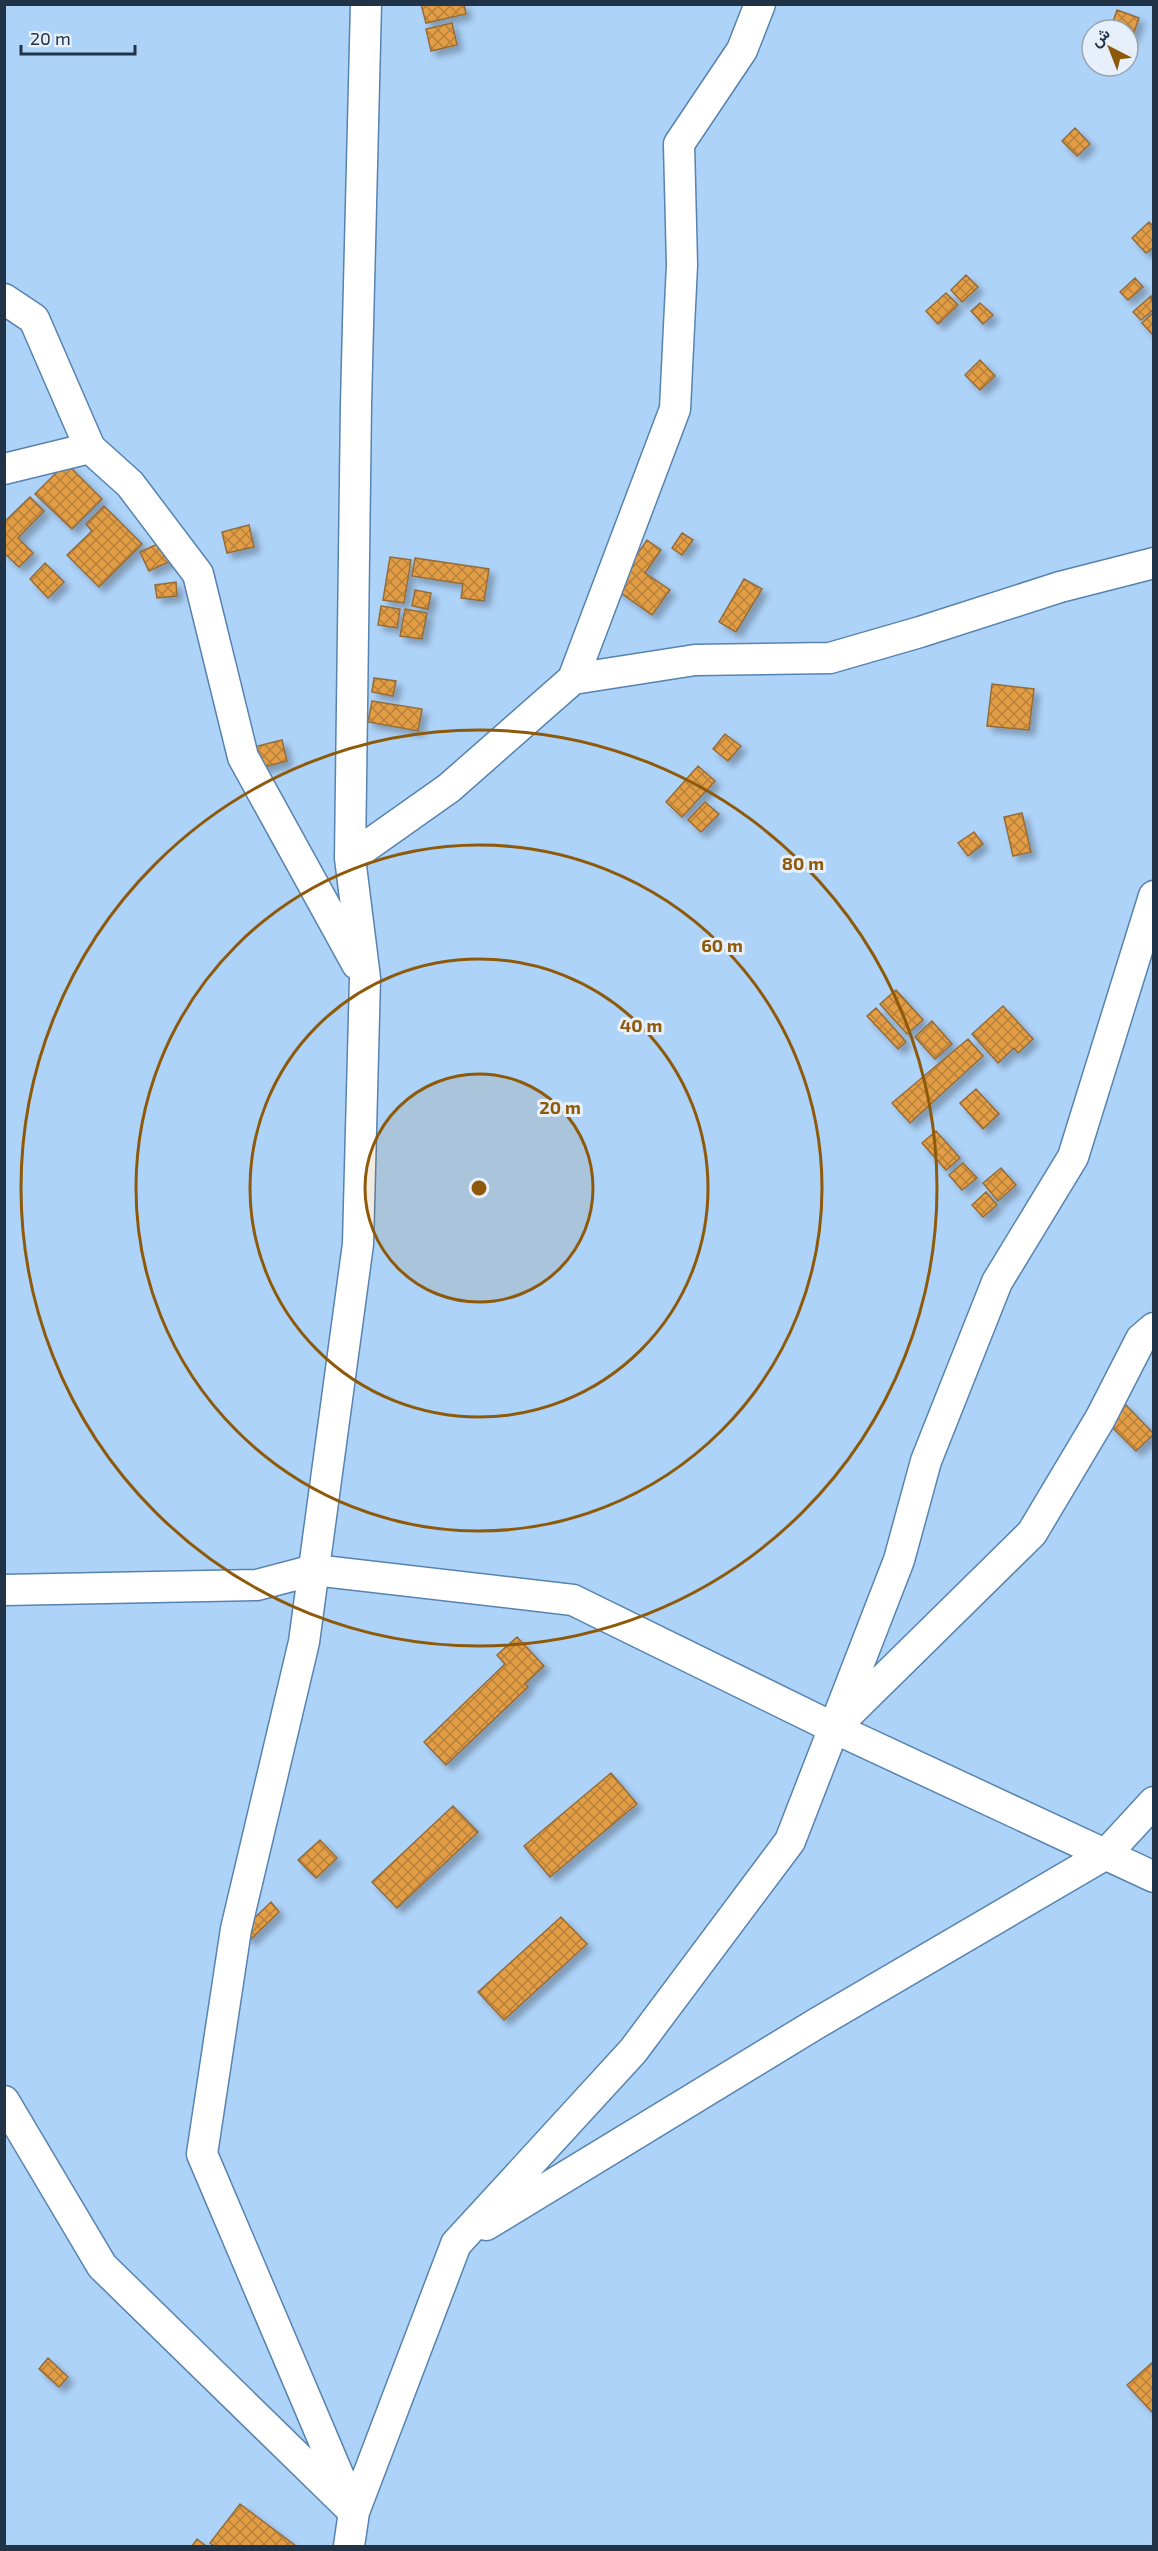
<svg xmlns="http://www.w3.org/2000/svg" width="1158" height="2551" viewBox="0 0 1158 2551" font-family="'Exo 2',Vazirmatn,sans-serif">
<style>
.building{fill:url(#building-cross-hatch);stroke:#946c3b;stroke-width:1.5;filter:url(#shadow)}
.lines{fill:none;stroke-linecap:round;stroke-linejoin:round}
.minor-casing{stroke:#5783af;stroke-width:33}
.minor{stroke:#fff;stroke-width:30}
.ring{fill:none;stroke:#8e5a0a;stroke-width:3}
.centre{fill:#8e5a0a;stroke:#e7f0fa;stroke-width:3}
.ring-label{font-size:18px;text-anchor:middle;font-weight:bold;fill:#8e5a0a;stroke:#e7f0fa;stroke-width:6;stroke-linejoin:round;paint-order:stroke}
</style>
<defs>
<pattern id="building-cross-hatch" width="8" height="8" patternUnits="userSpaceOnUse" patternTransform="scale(1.5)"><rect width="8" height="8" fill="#e39e44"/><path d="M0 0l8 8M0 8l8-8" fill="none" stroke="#b8813b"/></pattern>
<filter id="shadow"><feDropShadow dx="5.5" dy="5.5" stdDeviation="3" flood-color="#0004"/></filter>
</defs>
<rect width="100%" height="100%" fill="#aed3f9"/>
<path class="building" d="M421,4H464L466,14L426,23Z
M1117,10L1139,18L1132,38L1128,37V30H1110Z
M452,23L457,45L431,51L426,29Z
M1075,128L1090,144L1077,156L1062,141Z
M1149,222L1154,227V247L1146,253L1132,238Z
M966,275L978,287L962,302L951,290Z
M1135,278L1143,287L1128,300L1120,292Z
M946,293L958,305L938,324L926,311Z
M1151,296L1154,309L1141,320L1133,312Z
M980,303L993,315L983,324L971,311Z
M1154,312V336L1142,323Z
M980,360L995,376L980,390L965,375Z
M66,463L102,499L72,529L35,494Z
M30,497L44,511L18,538L33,553L19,567L4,553V522Z
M104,506L142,544L99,587L67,555L92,531L86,524Z
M249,525L254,547L227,553L222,532Z
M682,533L693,540L682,555L672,548Z
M647,540L661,550L645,573L670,590L652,615L614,588Z
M164,541L173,560L149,571L140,552Z
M390,557L411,560L404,603L383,600Z
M415,558L489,569L484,601L461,598L463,584L412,576Z
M45,563L64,582L48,598L30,579Z
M744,579L762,589L736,632L719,622Z
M176,582L177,596L157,598L155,585Z
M415,590L431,593L428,609L412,606Z
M381,606L400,609L397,628L378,625Z
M405,609L427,613L422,639L400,636Z
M374,678L396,681L393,696L372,692Z
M992,684L1034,689L1029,730L987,726Z
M372,701L422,709L418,731L368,722Z
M725,734L741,746L728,761L713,749Z
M282,740L287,761L256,769L250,748Z
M698,766L715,781L682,817L666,802Z
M705,802L719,814L701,832L688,820Z
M1022,813L1031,852L1013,856L1004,817Z
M974,832L983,844L968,856L958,843Z
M896,990L923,1020L907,1034L880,1004Z
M1003,1006L1033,1039L1018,1053L1014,1048L998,1063L972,1034Z
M876,1008L906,1042L898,1049L867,1016Z
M932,1021L952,1044L935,1059L915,1037Z
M968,1039L983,1056L910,1123L892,1103Z
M976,1089L999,1114L983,1129L960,1103Z
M936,1131L960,1158L946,1170L922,1143Z
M963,1163L977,1178L962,1190L949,1175Z
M1001,1168L1016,1185L998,1201L983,1183Z
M986,1192L997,1205L983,1217L972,1205Z
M1124,1403L1154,1434L1136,1451L1106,1421Z
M517,1637L544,1666L525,1684L528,1687L446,1765L424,1742L505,1664L497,1655Z
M611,1773L637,1804L550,1877L524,1846Z
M453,1806L478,1832L397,1908L372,1882Z
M320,1840L337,1858L316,1878L298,1860Z
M271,1902L279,1912L250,1940L241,1931Z
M561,1917L587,1944L504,2020L478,1992Z
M48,2358L68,2377L59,2387L39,2369Z
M1154,2361V2414L1127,2385Z
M240,2504L296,2546H214L210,2543Z
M197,2539L206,2546H192Z"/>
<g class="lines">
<defs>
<path id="minor" d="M4,299L34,319L90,448L130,484L198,574L243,757L357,964
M4,469L90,448
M573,679L695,660L830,658L920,632L1060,587L1154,563
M350,858L449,788L573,679L675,409L682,265L679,144L742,50L760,4
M4,1590L257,1585L314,1570L573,1600L834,1728L1154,1877
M841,1721L1032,1533L1100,1419L1141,1339L1154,1328
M4,2101L102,2266L354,2512L456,2244L633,2051L790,1841L899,1560L926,1461L997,1282L1073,1157L1154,896
M486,2225L819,2022L1106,1854L1154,1802
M349,2546L354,2512L202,2154L236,1929L304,1642L358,1244L365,978L350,858L356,405L366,4"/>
</defs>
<use href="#minor" class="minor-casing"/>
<use href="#minor" class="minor"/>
</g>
<circle cx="479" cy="1188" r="114" fill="#8e5a0a" fill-opacity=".12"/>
<g class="ring">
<circle cx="479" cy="1188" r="114"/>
<circle cx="479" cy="1188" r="229"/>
<circle cx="479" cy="1188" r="343"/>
<circle cx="479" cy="1188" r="458"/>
</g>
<circle cx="479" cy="1188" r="9" class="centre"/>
<g class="ring-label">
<text x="803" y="870">80 m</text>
<text x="722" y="952">60 m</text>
<text x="641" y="1032">40 m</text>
<text x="560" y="1114">20 m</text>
</g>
<rect width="1158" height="2551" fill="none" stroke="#213346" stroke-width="12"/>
<g transform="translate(1110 48) rotate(318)"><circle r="28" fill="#e7f0fa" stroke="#98a4b2" stroke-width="1.5"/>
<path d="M0-4.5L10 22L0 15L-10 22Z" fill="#8e5a0a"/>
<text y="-9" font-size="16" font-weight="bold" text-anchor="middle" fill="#213346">ش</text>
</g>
<path d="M21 45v9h114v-9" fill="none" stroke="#213346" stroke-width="3"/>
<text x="30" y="45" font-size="18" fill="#213346" stroke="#e7f0fa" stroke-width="4.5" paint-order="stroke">20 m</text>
</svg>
